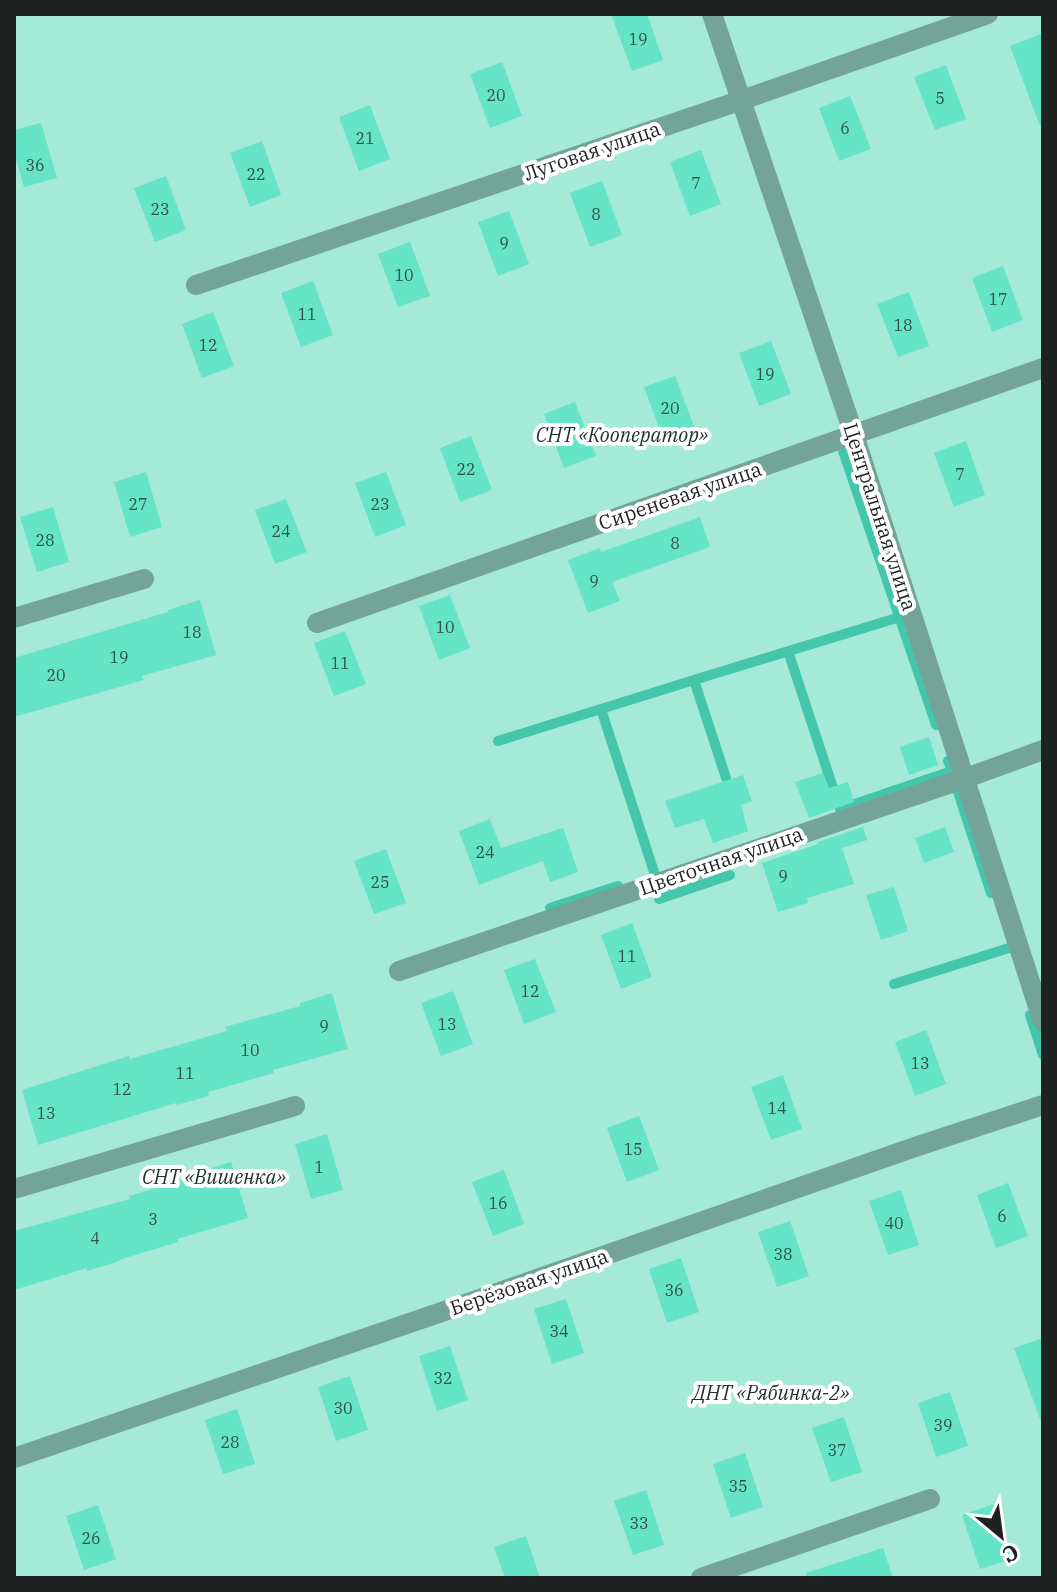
<svg xmlns="http://www.w3.org/2000/svg" width="1057" height="1592" viewBox="0 0 1057 1592" font-family="'IBM Plex Serif',serif">
<style>
.green{fill:#a5e9d7}
.lines{fill:none;stroke-linecap:round;stroke-linejoin:round}
.stream{stroke:#44c6ab;stroke-width:10}
.building{fill:#66e4c7}
.minor{stroke:#74a497;stroke-width:20}
.labels{text-anchor:middle;stroke-width:8;stroke-linejoin:round;paint-order:stroke}
.number-label{font-size:16px;fill:#30524a}
.street-label{font-size:20px;fill:#1e2221;stroke:#fff}
.park-label{font-size:20px;font-style:italic;fill:#1d332d;stroke:#fff}
</style>
<rect width="100%" height="100%" fill="#edf6f3"/>
<path class="green" d="M14,14H1043V1578H14Z"/>
<g class="lines">
<path class="stream" d="M843,451L936,725
M788,651L840,809L952,771L948,761
M694,680L726,778
M601,709L654,872
M498,741L694,680L900,617
M958,792L991,893
M659,899L730,875
M550,908L618,886
M894,984L1009,948
M1030,1015L1043,1055"/>
</g>
<path class="building" d="M611,14H647L663,60L632,71Z
M1043,33V126H1040L1010,46Z
M502,62L522,116L490,128L470,74Z
M946,65L966,119L935,130L914,77Z
M850,96L871,149L839,161L819,108Z
M370,105L390,159L359,171L339,117Z
M41,123L57,178L24,187L14,152V130Z
M262,141L281,195L250,207L230,153Z
M701,150L721,204L690,216L670,162Z
M166,176L186,230L155,242L134,188Z
M602,181L622,235L590,247L570,193Z
M509,211L529,264L498,276L478,222Z
M410,242L430,296L398,307L378,254Z
M1003,266L1023,320L992,332L972,278Z
M313,281L333,335L301,347L281,293Z
M909,292L929,346L898,357L877,304Z
M213,312L234,366L202,378L182,324Z
M771,341L791,394L759,406L739,353Z
M675,376L695,429L664,441L644,387Z
M575,402L596,456L564,468L544,414Z
M471,436L492,490L460,502L440,448Z
M966,441L985,495L954,507L934,453Z
M146,472L162,527L130,537L114,482Z
M386,472L406,525L375,537L355,483Z
M286,499L307,552L275,564L255,510Z
M53,507L69,562L37,572L20,517Z
M700,517L710,547L612,582L620,601L588,613L568,560L600,548L601,552Z
M450,595L470,648L439,660L419,606Z
M200,600L216,655L142,676L144,680L14,717V658L168,612V610Z
M345,631L366,684L334,696L314,643Z
M929,737L938,765L909,775L900,747Z
M823,773L829,788L848,782L854,802L809,818L795,782Z
M743,775L752,801L741,805L748,831L713,843L704,819L675,828L665,801Z
M490,819L501,848L563,828L578,872L550,882L543,861L479,885L459,831Z
M863,827L867,840L842,848L854,884L807,898L808,903L778,912L762,863L818,844V842Z
M945,827L954,852L924,863L915,838Z
M386,849L406,903L374,914L354,861Z
M894,887L908,931L881,940L866,895Z
M632,923L652,977L621,989L601,935Z
M535,959L556,1012L524,1024L504,970Z
M453,991L473,1044L441,1056L421,1003Z
M332,993L348,1049L273,1070L274,1073L208,1092L209,1096L177,1105L176,1103L38,1145L22,1090L129,1056L130,1059L227,1031L225,1027L300,1006V1003Z
M926,1030L946,1084L915,1096L895,1042Z
M783,1075L802,1129L771,1140L751,1087Z
M639,1116L659,1170L627,1182L607,1128Z
M327,1134L343,1190L311,1199L295,1144Z
M231,1162L248,1218L177,1239L178,1242L119,1260L120,1261L87,1271V1268L14,1290V1231L130,1199L129,1196L200,1175L199,1172Z
M504,1170L524,1224L493,1236L472,1182Z
M1008,1183L1028,1236L996,1248L977,1195Z
M901,1190L919,1245L888,1255L869,1201Z
M790,1221L809,1276L777,1287L758,1232Z
M681,1258L699,1312L667,1323L649,1269Z
M566,1299L584,1353L552,1364L534,1309Z
M1043,1338V1419H1040L1014,1348Z
M450,1346L468,1400L437,1411L419,1356Z
M350,1376L368,1430L336,1441L318,1387Z
M950,1392L968,1446L936,1457L918,1403Z
M237,1409L255,1464L223,1474L205,1420Z
M844,1417L862,1472L831,1482L812,1428Z
M745,1453L763,1507L731,1518L713,1464Z
M646,1490L664,1545L633,1555L614,1501Z
M994,1504L1012,1559L980,1569L962,1515Z
M98,1505L116,1559L84,1570L66,1516Z
M526,1536L540,1578H505L494,1547Z
M883,1548L893,1578H807L806,1573Z"/>
<g class="lines">
<path class="minor" d="M712,14L854,435L1043,1022
M196,285L742,100L988,14
M14,618L144,579
M317,623L1043,368
M399,971L966,778L1043,750
M14,1189L295,1106
M14,1458L468,1303L918,1146L1043,1105
M701,1578L930,1499"/>
</g>
<g class="labels">
<g class="number-label">
<text x="638" y="45">19</text>
<text x="496" y="101">20</text>
<text x="940" y="104">5</text>
<text x="845" y="134">6</text>
<text x="365" y="144">21</text>
<text x="35" y="171">36</text>
<text x="256" y="180">22</text>
<text x="696" y="189">7</text>
<text x="160" y="215">23</text>
<text x="596" y="220">8</text>
<text x="504" y="249">9</text>
<text x="404" y="281">10</text>
<text x="998" y="305">17</text>
<text x="307" y="320">11</text>
<text x="903" y="331">18</text>
<text x="208" y="351">12</text>
<text x="765" y="380">19</text>
<text x="670" y="414">20</text>
<text x="466" y="475">22</text>
<text x="960" y="480">7</text>
<text x="138" y="510">27</text>
<text x="380" y="510">23</text>
<text x="281" y="537">24</text>
<text x="45" y="546">28</text>
<text x="675" y="549">8</text>
<text x="594" y="587">9</text>
<text x="445" y="633">10</text>
<text x="192" y="638">18</text>
<text x="119" y="663">19</text>
<text x="340" y="669">11</text>
<text x="56" y="681">20</text>
<text x="485" y="858">24</text>
<text x="783" y="882">9</text>
<text x="380" y="888">25</text>
<text x="627" y="962">11</text>
<text x="530" y="997">12</text>
<text x="447" y="1030">13</text>
<text x="324" y="1032">9</text>
<text x="250" y="1056">10</text>
<text x="920" y="1069">13</text>
<text x="185" y="1079">11</text>
<text x="122" y="1095">12</text>
<text x="777" y="1114">14</text>
<text x="46" y="1119">13</text>
<text x="633" y="1155">15</text>
<text x="319" y="1173">1</text>
<text x="498" y="1209">16</text>
<text x="1002" y="1222">6</text>
<text x="153" y="1225">3</text>
<text x="894" y="1229">40</text>
<text x="95" y="1244">4</text>
<text x="783" y="1260">38</text>
<text x="674" y="1296">36</text>
<text x="559" y="1337">34</text>
<text x="443" y="1384">32</text>
<text x="343" y="1414">30</text>
<text x="943" y="1431">39</text>
<text x="230" y="1448">28</text>
<text x="837" y="1456">37</text>
<text x="738" y="1492">35</text>
<text x="639" y="1529">33</text>
<text x="91" y="1544">26</text>
</g>
<g class="street-label">
<text transform="translate(592 151) rotate(-19)" y="7">Луговая улица</text>
<text transform="translate(680 496) rotate(-19)" y="7">Сиреневая улица</text>
<text transform="translate(880 517) rotate(72)" y="7">Центральная улица</text>
<text transform="translate(721 861) rotate(-19)" y="7">Цветочная улица</text>
<text transform="translate(529 1282) rotate(-19)" y="7">Берёзовая улица</text>
</g>
<g class="park-label">
<text x="622" y="442">СНТ «Кооператор»</text>
<text x="214" y="1184">СНТ «Вишенка»</text>
<text x="771" y="1400">ДНТ «Рябинка-2»</text>
</g>
</g>
<rect width="1057" height="1592" fill="none" stroke="#1e2221" stroke-width="32"/>
<g transform="translate(1001 1536) rotate(151)" stroke="#ffffff" stroke-width="6" paint-order="stroke">
<path d="M0-6L14 30L0 20L-14 30Z" fill="#1e2221"/>
<text y="-12" font-size="22" font-weight="bold" text-anchor="middle" fill="#1e2221">С</text>
</g>
</svg>
